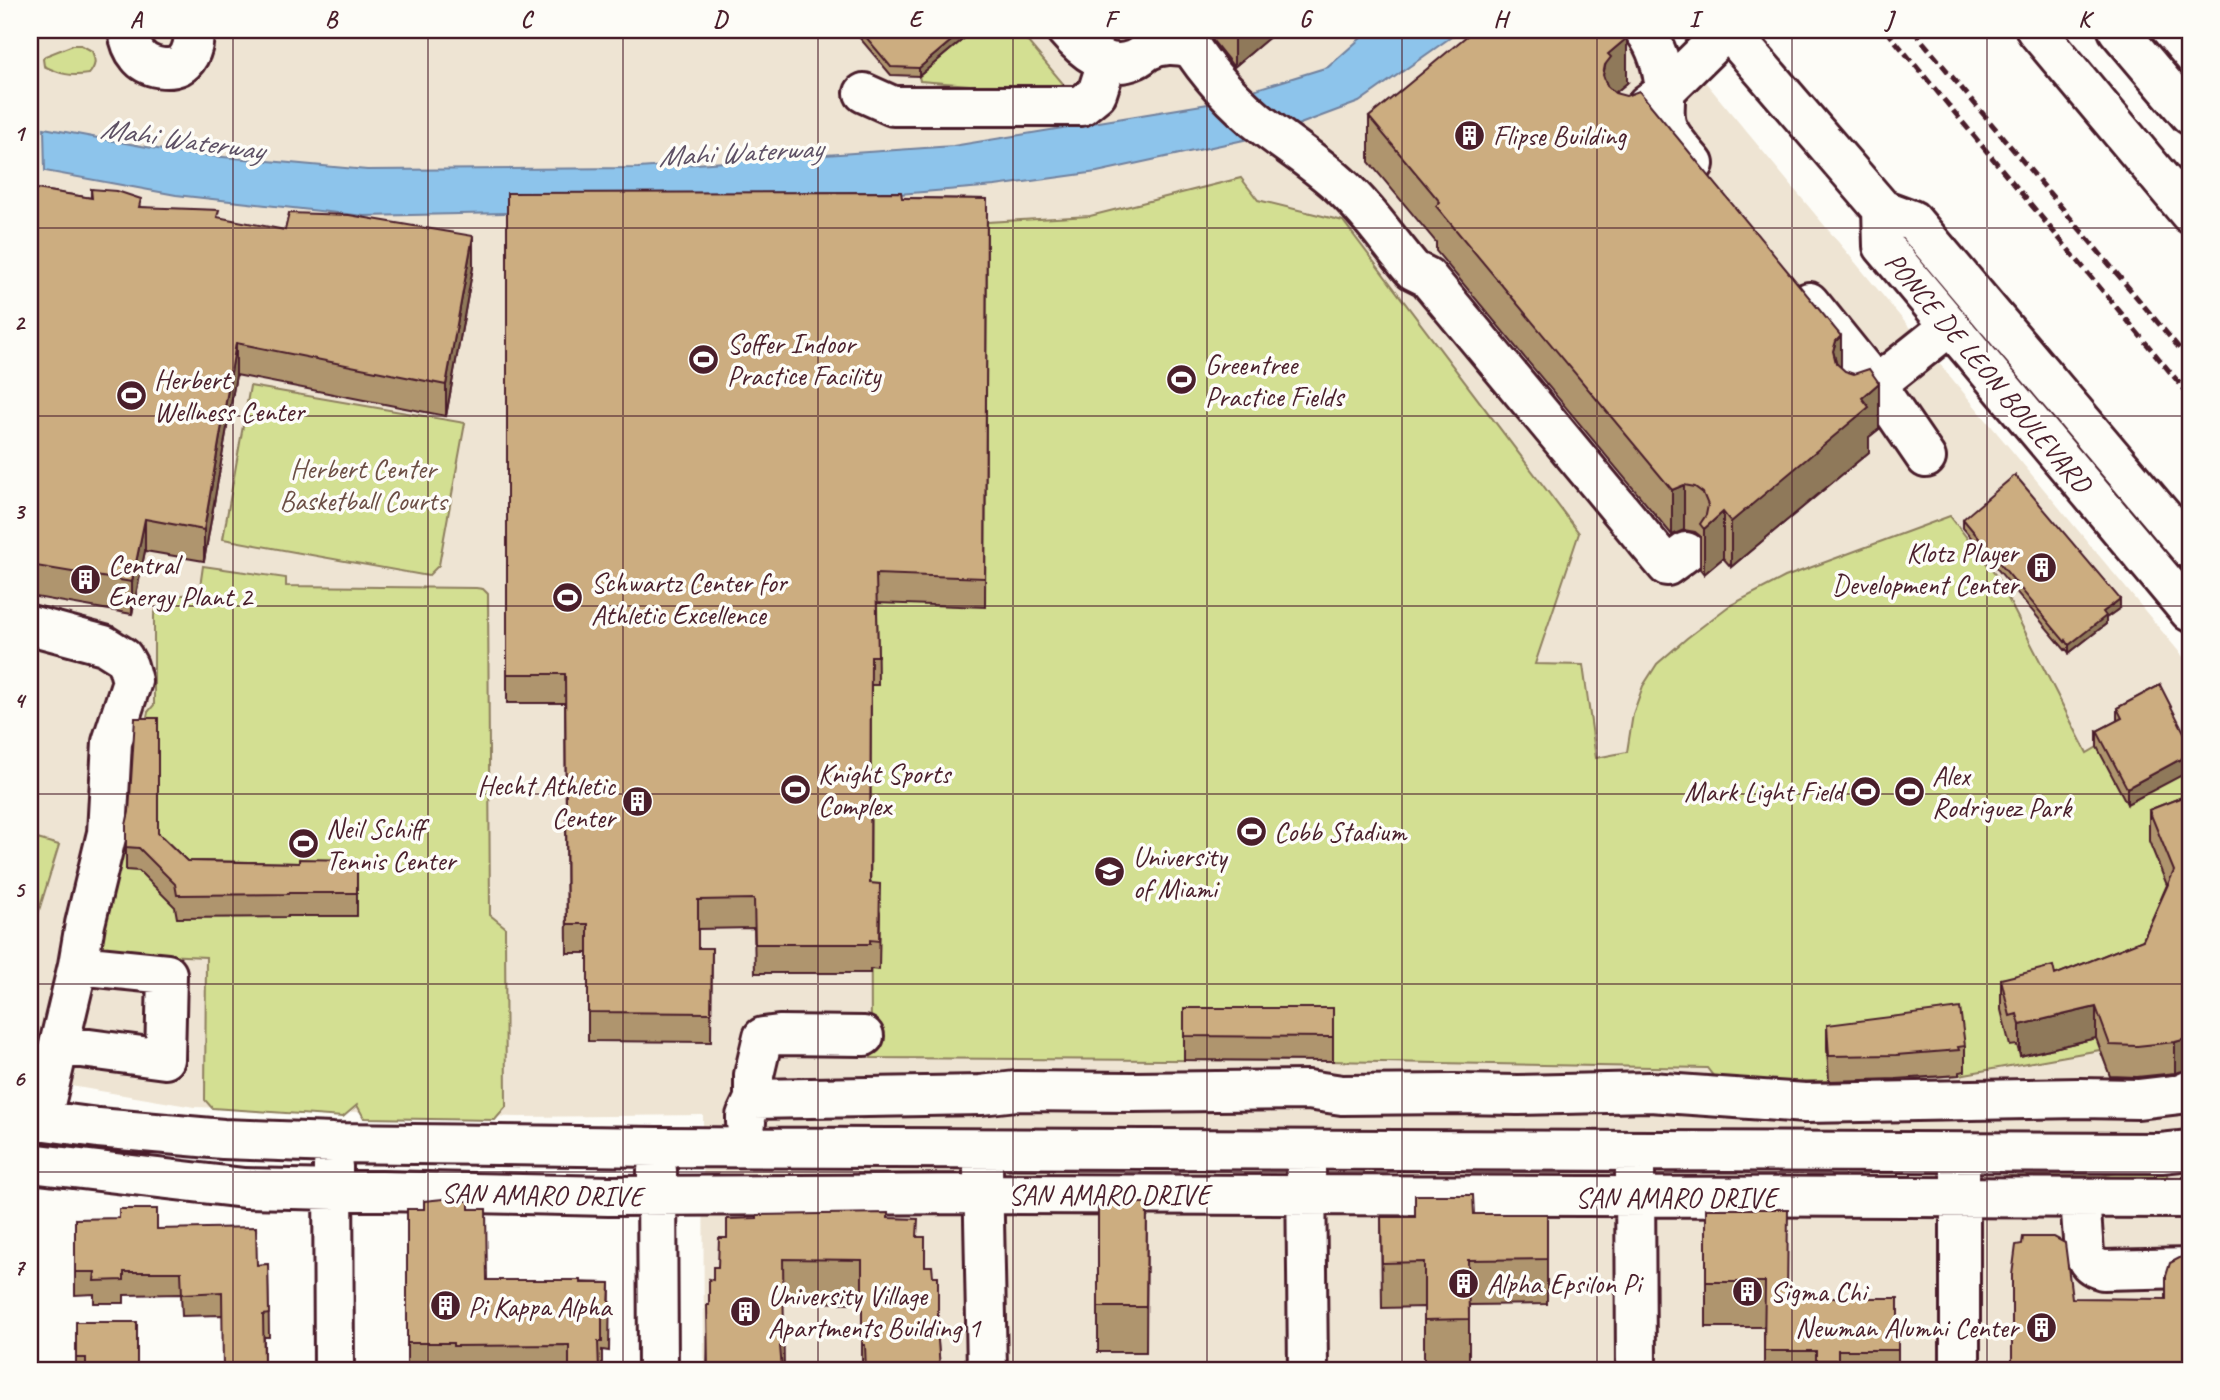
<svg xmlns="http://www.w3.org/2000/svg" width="2220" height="1400" viewBox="0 0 2220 1400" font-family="Caveat,sans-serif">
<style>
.built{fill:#eee4d3}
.green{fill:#d3df92;stroke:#8e7f5e;stroke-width:2}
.water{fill:#8dc4eb;stroke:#72829e;stroke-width:2}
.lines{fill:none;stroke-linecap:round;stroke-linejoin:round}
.minor-casing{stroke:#4a1f2b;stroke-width:44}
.major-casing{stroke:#4a1f2b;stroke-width:44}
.highway-casing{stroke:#4a1f2b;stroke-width:44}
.minor{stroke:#fdfcf7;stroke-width:38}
.major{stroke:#fdfcf7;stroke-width:38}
.highway{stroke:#fdfcf7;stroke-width:38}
.rail{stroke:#4a1f2b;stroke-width:5;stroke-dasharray:10 5;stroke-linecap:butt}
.wall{fill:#af956e;stroke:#4a1f2b;stroke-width:2}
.shaded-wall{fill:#8f795a;stroke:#4a1f2b;stroke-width:2}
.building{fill:#ccad80;stroke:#4a1f2b;stroke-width:2}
.grid{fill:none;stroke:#4a1f2b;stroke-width:2;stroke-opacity:0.55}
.labels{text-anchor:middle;stroke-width:7;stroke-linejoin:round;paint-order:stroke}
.poi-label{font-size:28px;fill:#4a1f2b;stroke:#fdfcf7;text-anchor:start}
.street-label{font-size:28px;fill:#4a1f2b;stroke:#fdfcf7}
.park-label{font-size:28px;fill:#6c4f45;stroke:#fdfcf7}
.water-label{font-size:30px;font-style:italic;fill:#5e5165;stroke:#fdfcf7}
.neatline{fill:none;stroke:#4a1f2b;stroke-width:2.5}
.grid-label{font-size:23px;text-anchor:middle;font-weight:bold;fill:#4a1f2b}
</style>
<rect width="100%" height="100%" fill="#fdfcf7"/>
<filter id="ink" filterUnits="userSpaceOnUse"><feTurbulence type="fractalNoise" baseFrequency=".0143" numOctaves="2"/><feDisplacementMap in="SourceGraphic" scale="14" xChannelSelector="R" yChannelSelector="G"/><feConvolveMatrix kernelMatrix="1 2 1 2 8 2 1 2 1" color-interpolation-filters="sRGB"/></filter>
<g filter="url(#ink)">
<path class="built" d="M30,30H1662L2190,665V1370H704L703,1115L517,1117L194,1107L30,1079Z"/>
<path class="green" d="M974,30H1018L1071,93L920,81L919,76Z
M73,45H81L92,51C96,60 96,66 89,74C71,77 60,74 44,66L43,59L45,56Z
M1241,178L1258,200L1343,221L1579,533L1535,664L1583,665L1596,758L1627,752L1633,714L1643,686L1657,664L1687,638L1729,606L1785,577L1950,516L1997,577L2087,753L2121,733L2190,763V1076L2181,1079L2110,1076L2100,1050L1959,1075L1830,1085L1829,1081L1718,1082L1707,1068L1326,1061L871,1058L870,685H877L869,603L902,227L1090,216Z
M250,386L465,423L439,565L428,576L223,539Z
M203,566L286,578V586L476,588L483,589L488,594L490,915L505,927V932L506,1107L495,1120L364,1118L357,1105L343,1117L212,1108L205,1100L206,957L99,952L123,744L146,722L148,712L154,705V615L157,608L166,596L199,594Z
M30,837L59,845L30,940Z
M2155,1164L2165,1167L2168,1179L2003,1182V1178L2006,1176H2102Z"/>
<path class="water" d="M1370,30H1461L1359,102L1276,133L1097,172L995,186L815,201L639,210L364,216L176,195L45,171L44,128L179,153L367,170L638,168L953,146L1208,104L1328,67Z"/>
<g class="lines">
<defs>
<path id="minor" d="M128,30C129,39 132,49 138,56C147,68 173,73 184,62C193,53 194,41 194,30
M1066,30C1082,49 1107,71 1133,60C1139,58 1143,54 1147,51C1162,43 1176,44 1191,48
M1181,30C1199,63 1227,95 1256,120C1283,142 1314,161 1340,185C1368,210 1389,242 1413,270L1427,277L1667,566L1686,552
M1644,30C1657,47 1663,69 1665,91C1666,104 1662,117 1668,129C1674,142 1685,153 1694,164
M864,93L893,106H1081L1097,93L1107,62
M1647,104L1665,91L1727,30
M1809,302L1876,385L1926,458
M1855,397L1876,385L1950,326
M30,625L104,645L123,657L128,666L132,681L112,742L107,833L85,924L78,965L41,1121
M59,1045L165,1059L167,974L78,965
M754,1099L981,1095L1016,1091L1133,1092L1308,1090L1342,1095L1454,1094L1518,1095L1650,1092L1805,1103L2080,1098L2138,1099L2181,1094L2190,1090
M30,1119L98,1128L223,1139L333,1143L657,1147L2161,1153L2190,1150
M746,1123V1116L754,1099V1075L763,1037L779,1035L864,1036
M30,1163L244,1188L609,1196L984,1194L2190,1198
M333,1166L334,1370
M983,1169L987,1370
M1306,1169L1308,1370
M657,1170L658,1370
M1635,1170L1636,1370
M1960,1172V1370
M2080,1198L2084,1253C2088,1264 2093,1267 2103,1270L2190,1268"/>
<path id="major" d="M1728,30L1882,209L1883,246L2190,612
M1882,209L1912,220L2190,549"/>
<path id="highway" d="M2036,30L2190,214
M2118,30L2190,115"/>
</defs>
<use href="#minor" class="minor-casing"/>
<use href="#major" class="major-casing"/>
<use href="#highway" class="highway-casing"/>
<use href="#minor" class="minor"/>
<use href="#major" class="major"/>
<use href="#highway" class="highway"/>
<path class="rail" d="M1886,30L2190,396
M1913,30L2190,361"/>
</g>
<path class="wall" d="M853,30H974L919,76L891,75Z
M1207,30H1278L1234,67L1214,42Z
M1627,83L1615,93L1841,368L1879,429L1869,437V452L1731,567L1723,558L1704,574L1700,569V536L1695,532L1684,530L1672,535L1436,251V242L1369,162V117Z
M30,188L91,198V189L141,207L219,218L473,267L446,416L236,375L204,561L145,551L132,614L30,596Z
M507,193L987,199L985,607L877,603L878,685H871L870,883L880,913L879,970L870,969V973H755L754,928L698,929V948H712L711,1042L588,1041V953H567L565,703H507Z
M1963,519L2120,608L2106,618V624L2069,653L2066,649L2065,650L1963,528Z
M2160,685L2127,804L2097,747V731L2117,721V708Z
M2190,794V1069L2175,1073L2137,1077L2110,1076L2096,1038L2020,1056L2017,1045L2010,1046L2001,1010V979L2055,975L2143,940L2167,885L2149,841V810Z
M126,825L158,833L187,861L299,863L357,860V916H288V917L177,918L175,907L139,871L126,870Z
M1184,1008H1333V1061L1184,1060Z
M1827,1025L1965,1046V1071L1959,1072V1075L1896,1079L1829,1081L1827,1049Z
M455,1201L469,1209L487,1280L610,1283L609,1351L602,1350V1370H407V1209H424Z
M1098,1203H1147L1146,1352H1098Z
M1706,1209L1788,1298H1898V1370H1764V1327H1706Z
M1474,1214H1547V1304L1469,1305V1364L1424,1365V1307L1382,1308L1381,1217Z
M888,1218L918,1237L925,1266L938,1342L940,1370H862V1303L783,1302L784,1370H707L709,1305L713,1280L718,1267L727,1238Z
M75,1219L157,1229L257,1265L268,1264L269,1337H264V1363L271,1370L222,1315L182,1316L181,1294L124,1295V1303H94V1294L75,1295Z
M76,1322L137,1370H76Z"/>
<path class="shaded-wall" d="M964,30H974L919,76V68Z
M1234,30H1278L1234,67Z
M1627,38V83L1611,96L1603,75L1608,54Z
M473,236V267L446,416V385Z
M1841,336V381L1833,351L1836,341Z
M236,343V375L204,561V530Z
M1879,383V429L1869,437V452L1731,567V522L1862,398Z
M1684,485V530L1672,535V490Z
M1723,512V558L1704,574V529Z
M145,519V551L132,614V582Z
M2120,599V608L2106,618V624L2069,653V645L2103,612Z
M2190,754V771L2127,804V788Z
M2096,1007V1038L2020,1056V1025Z
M2190,1038V1069L2175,1073V1042Z"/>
<path class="building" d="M860,30H964L919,68L891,67Z
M1474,30H1620L1627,38L1608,54L1611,57L1605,65L1603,75L1607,86L1615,93L1626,96L1639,91L1841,336L1836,341L1833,351L1836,363L1845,371L1854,374L1869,369L1879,383L1862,398L1869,407L1731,522L1723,512L1704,529L1700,524L1706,515L1708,505L1703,493L1695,487L1684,485L1672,490L1436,206L1440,202L1369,117Z
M30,188L92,198L91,189L117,191L141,199L139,207L219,210L217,217L285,230L289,213L349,215L473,236L446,385L236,343L204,530L145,519L132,582L30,565Z
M901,192L902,198L987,199L985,578L876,574L878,656H871L870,883L880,884L879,941L870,940V944H755L754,899L698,900V948H712L711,1013L588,1012V924H567L565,674H507V193Z
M2015,475L2120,599L2103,612L2106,616L2069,645L2066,640L2065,642L1963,519Z
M2160,685L2190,744V754L2127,788L2097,731L2122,718L2117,708Z
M135,718H158V833L187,861L299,863V859L357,860V893H288V894L177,895L175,884L139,848L126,847V825L129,812Z
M2190,794V1038L2175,1042L2137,1046L2110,1045L2096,1007L2020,1025L2017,1014L2010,1016L2001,979L2053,966L2055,975L2143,940L2174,871L2149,810Z
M1184,1008H1333V1037L1184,1036Z
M1960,1008L1965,1046L1958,1047L1959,1050L1896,1055L1829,1056L1827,1025Z
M1415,1195H1473L1474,1214H1547V1259L1468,1260L1469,1319L1424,1320V1262L1382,1263L1381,1217H1415Z
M453,1198L455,1201H469V1209H486L487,1280H581V1283H610L609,1307H602V1342H598L599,1370H569V1345L453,1346V1343H407V1209H424V1201Z
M1098,1203H1147L1146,1307H1098Z
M119,1209H157V1229L256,1227L257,1265L268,1264L269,1314L263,1315L264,1363H271V1370H223L222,1292L182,1294L181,1272H124V1280L94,1281L95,1272H75V1219L119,1218Z
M1706,1209H1788L1787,1298H1898V1350H1838V1360H1816V1351H1764L1765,1282H1706Z
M888,1213V1218L918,1219L917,1237H925V1266H932L933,1276H938V1341L940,1370H866L865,1345H862V1260L783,1259L784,1345L780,1346L782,1370H708L707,1305H709V1279L713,1280V1267H718L719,1238H727V1219L757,1218V1215Z
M2023,1237H2054L2065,1243L2072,1298L2166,1299V1276L2170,1263L2187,1254H2190V1370H2012V1275L2016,1245L2022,1244Z
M76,1322H137V1370H86V1358H76Z"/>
</g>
<path class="grid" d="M233,30V1370M428,30V1370M623,30V1370M818,30V1370M1013,30V1370M1207,30V1370M1402,30V1370M1597,30V1370M1792,30V1370M1987,30V1370M30,228H2190M30,416H2190M30,606H2190M30,794H2190M30,984H2190M30,1172H2190"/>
<defs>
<symbol id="building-disc" viewBox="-11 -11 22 22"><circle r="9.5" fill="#4a1f2b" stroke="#fdfcf7"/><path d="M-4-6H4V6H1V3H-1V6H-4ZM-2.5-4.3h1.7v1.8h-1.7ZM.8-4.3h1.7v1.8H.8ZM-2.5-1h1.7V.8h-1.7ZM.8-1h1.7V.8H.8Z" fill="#fff"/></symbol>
<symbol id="stadium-disc" viewBox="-11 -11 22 22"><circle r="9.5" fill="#4a1f2b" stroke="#fdfcf7"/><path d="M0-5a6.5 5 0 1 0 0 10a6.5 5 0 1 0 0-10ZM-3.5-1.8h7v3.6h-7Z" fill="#fff"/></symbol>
<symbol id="university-disc" viewBox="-11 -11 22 22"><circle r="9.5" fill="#4a1f2b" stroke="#fdfcf7"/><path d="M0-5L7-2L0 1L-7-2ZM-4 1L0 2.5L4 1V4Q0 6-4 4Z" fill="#fff"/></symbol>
</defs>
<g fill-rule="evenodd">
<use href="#building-disc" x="1452" y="118" width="35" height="35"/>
<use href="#stadium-disc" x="686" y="342" width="35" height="35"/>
<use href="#stadium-disc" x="1164" y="362" width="35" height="35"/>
<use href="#stadium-disc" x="114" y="378" width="35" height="35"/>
<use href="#building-disc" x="2024" y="550" width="35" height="35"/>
<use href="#building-disc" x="68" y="562" width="35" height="35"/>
<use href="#stadium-disc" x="550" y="580" width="35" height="35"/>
<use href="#stadium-disc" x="778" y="772" width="35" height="35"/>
<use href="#stadium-disc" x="1848" y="774" width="35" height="35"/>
<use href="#stadium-disc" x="1892" y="774" width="35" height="35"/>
<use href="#building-disc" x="620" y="784" width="35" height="35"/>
<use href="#stadium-disc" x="1234" y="814" width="35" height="35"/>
<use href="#stadium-disc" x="286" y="826" width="35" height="35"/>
<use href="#university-disc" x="1092" y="854" width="35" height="35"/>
<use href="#building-disc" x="1446" y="1266" width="35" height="35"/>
<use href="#building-disc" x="1730" y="1274" width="35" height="35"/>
<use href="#building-disc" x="428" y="1288" width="35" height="35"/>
<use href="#building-disc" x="728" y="1294" width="35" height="35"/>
<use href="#building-disc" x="2024" y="1310" width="35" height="35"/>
</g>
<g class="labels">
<g class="poi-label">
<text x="1493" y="145">Flipse Building</text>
<text x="727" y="353">Soffer Indoor<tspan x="727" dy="32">Practice Facility</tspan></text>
<text x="1205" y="374">Greentree<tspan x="1205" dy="32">Practice Fields</tspan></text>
<text x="154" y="389">Herbert<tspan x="154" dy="32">Wellness Center</tspan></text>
<text x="2018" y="562" text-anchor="end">Klotz Player<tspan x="2018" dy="32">Development Center</tspan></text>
<text x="108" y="574">Central<tspan x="108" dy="32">Energy Plant 2</tspan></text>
<text x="591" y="592">Schwartz Center for<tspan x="591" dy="32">Athletic Excellence</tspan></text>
<text x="818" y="783">Knight Sports<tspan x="818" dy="32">Complex</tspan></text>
<text x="1932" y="785">Alex<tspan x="1932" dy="32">Rodriguez Park</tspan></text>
<text x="615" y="795" text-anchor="end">Hecht Athletic<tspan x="615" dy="32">Center</tspan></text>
<text x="1843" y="801" text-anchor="end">Mark Light Field</text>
<text x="326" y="838">Neil Schiff<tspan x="326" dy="32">Tennis Center</tspan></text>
<text x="1274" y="841">Cobb Stadium</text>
<text x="1133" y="866">University<tspan x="1133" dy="32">of Miami</tspan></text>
<text x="1487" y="1293">Alpha Epsilon Pi</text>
<text x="1770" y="1301">Sigma Chi</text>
<text x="768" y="1305">University Village<tspan x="768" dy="32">Apartments Building 1</tspan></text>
<text x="468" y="1316">Pi Kappa Alpha</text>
<text x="2018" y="1337" text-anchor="end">Newman Alumni Center</text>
</g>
<g class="street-label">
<text transform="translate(1989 372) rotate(50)" y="10">PONCE DE LEON BOULEVARD</text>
<text transform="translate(542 1194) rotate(1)" y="10">SAN AMARO DRIVE</text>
<text x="1109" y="1204">SAN AMARO DRIVE</text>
<text x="1676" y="1207">SAN AMARO DRIVE</text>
</g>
<g class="park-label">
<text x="363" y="478">Herbert Center<tspan x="363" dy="32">Basketball Courts</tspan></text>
</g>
<g class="water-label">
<text transform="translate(182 139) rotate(8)" y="10">Mahi Waterway</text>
<text transform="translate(740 152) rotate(-3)" y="10">Mahi Waterway</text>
</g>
</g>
<rect width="2220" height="1400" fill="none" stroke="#fdfcf7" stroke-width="77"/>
<rect x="38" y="38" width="2144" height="1324" class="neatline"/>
<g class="grid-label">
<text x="136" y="27">A</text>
<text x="331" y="27">B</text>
<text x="526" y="27">C</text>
<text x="720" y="27">D</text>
<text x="915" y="27">E</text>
<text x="1110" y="27">F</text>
<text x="1305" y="27">G</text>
<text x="1500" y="27">H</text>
<text x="1694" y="27">I</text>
<text x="1889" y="27">J</text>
<text x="2084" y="27">K</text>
<text x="19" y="141">1</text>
<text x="19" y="330">2</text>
<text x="19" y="519">3</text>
<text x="19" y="708">4</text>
<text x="19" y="897">5</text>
<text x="19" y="1086">6</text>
<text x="19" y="1275">7</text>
</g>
</svg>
